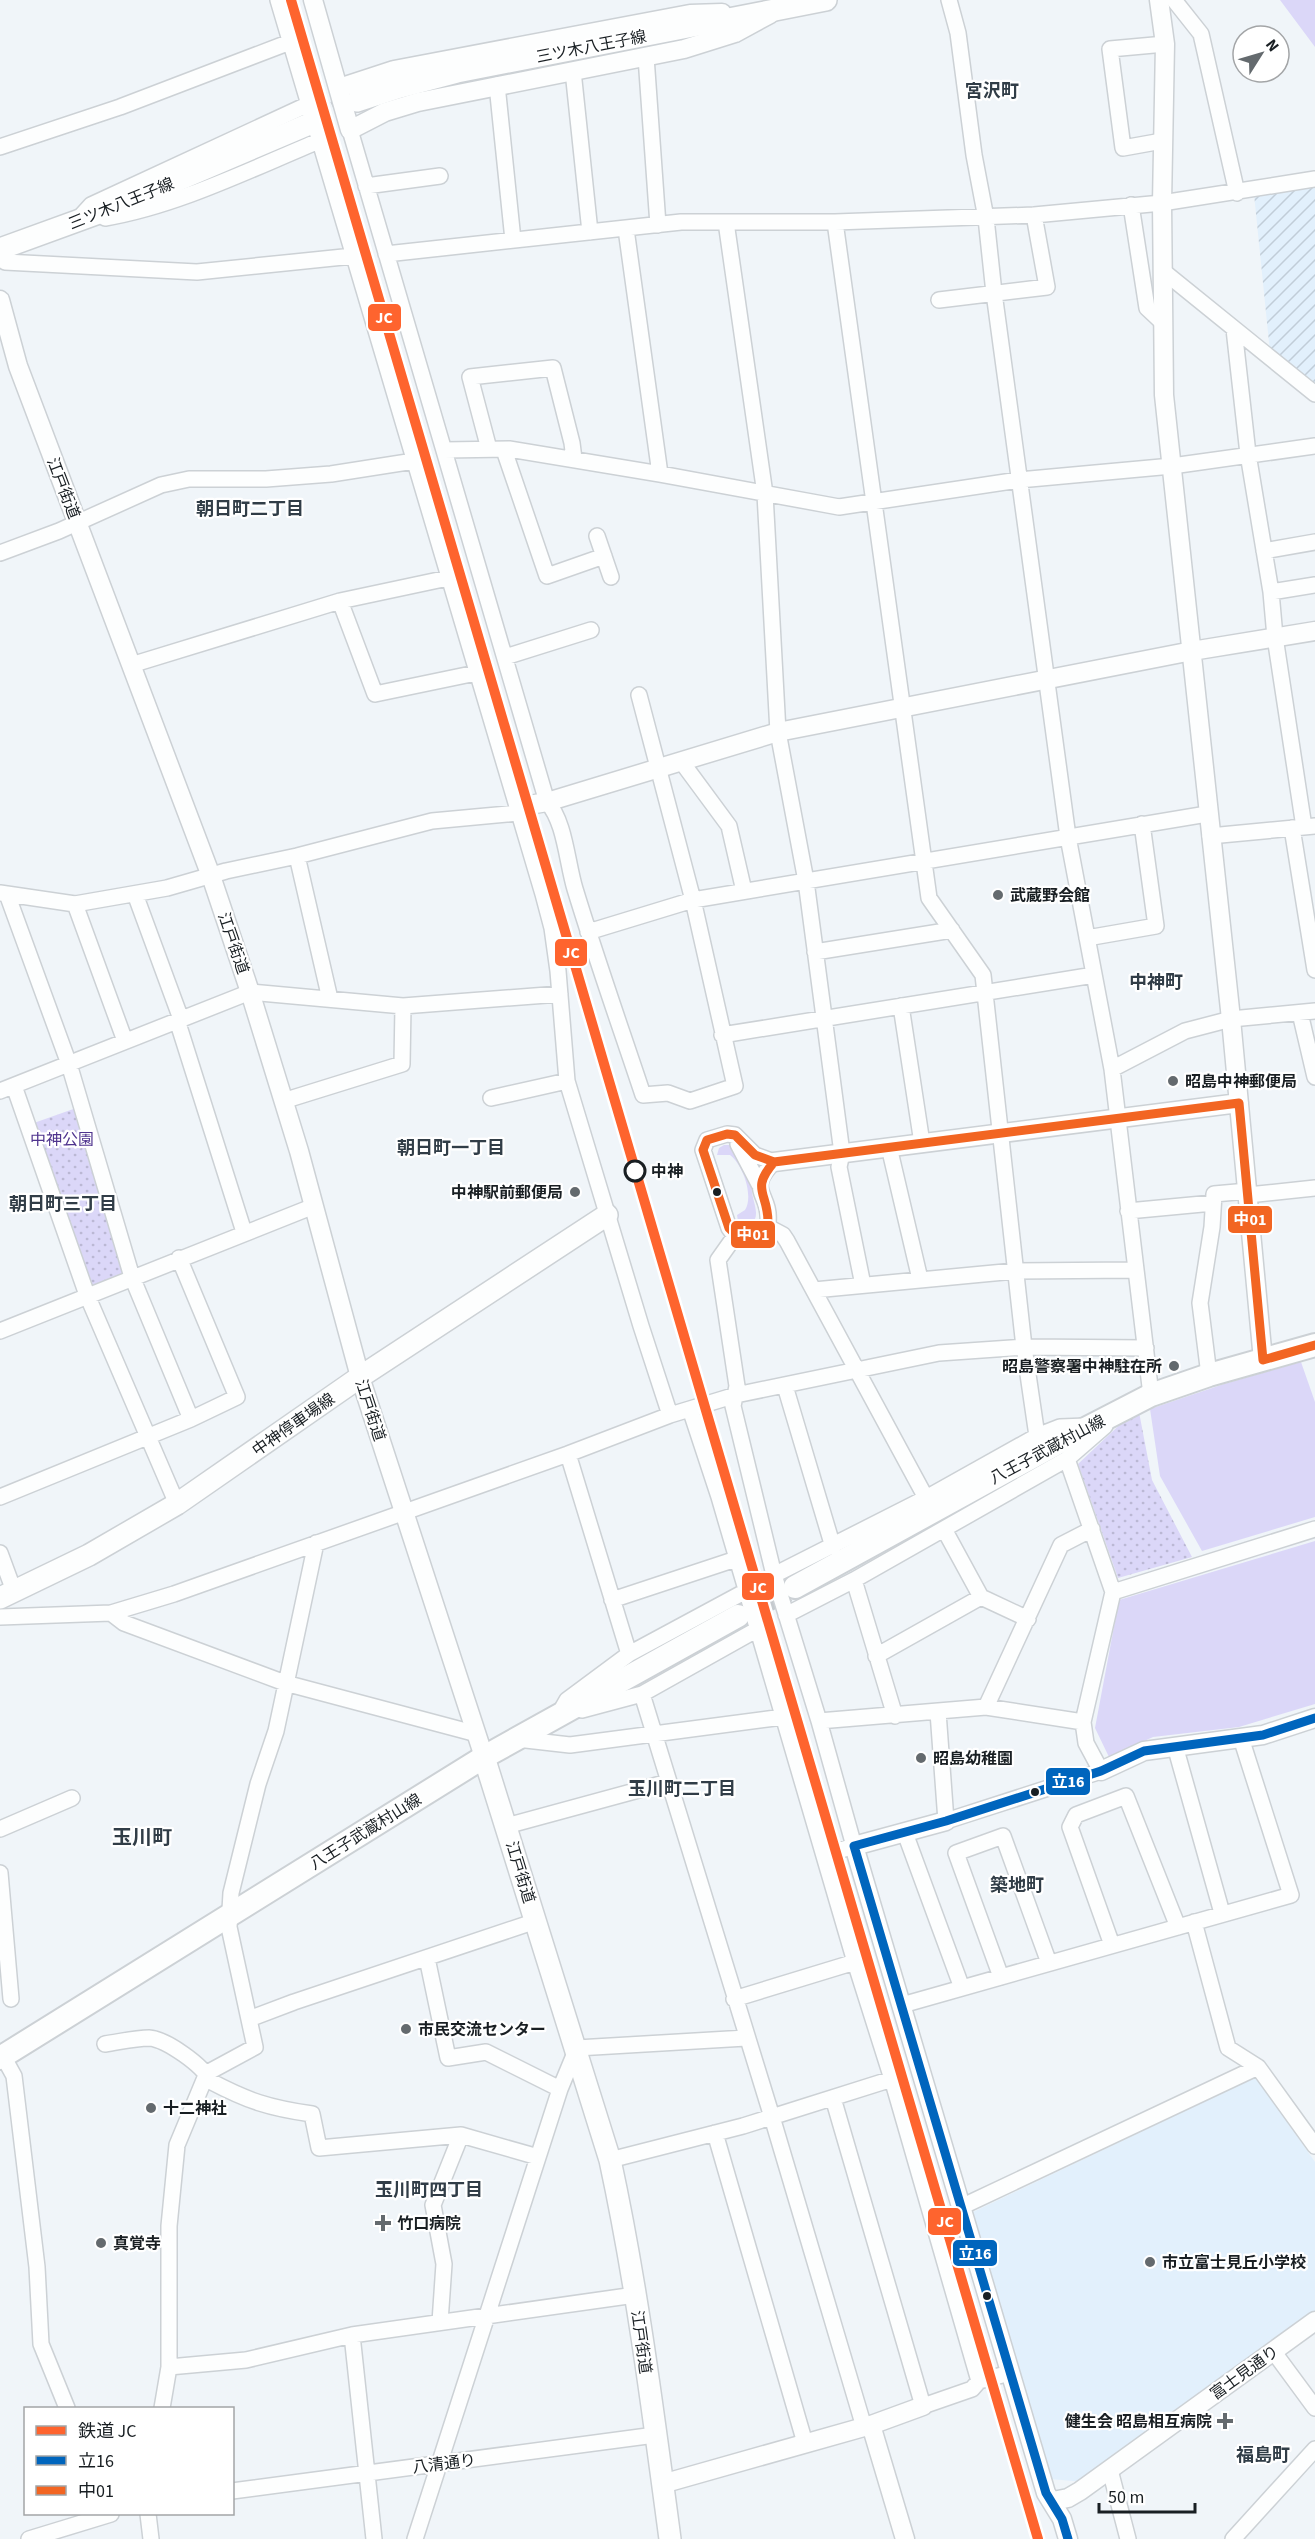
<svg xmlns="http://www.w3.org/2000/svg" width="1315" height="2539" viewBox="0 0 1315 2539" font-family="'Source Sans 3','Noto Sans JP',sans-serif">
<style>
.built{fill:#e2f0fc}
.industrial{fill:url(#industrial-furrows)}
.green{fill:#dbd7f8}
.park{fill:url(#park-dots)}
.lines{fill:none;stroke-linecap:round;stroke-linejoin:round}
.secondary-tunnel{stroke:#c5cace;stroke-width:21;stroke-dasharray:21 10;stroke-linecap:butt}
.primary-tunnel{stroke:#c5cace;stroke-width:22;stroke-dasharray:22 11;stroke-linecap:butt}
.minor-casing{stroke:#ccd1d5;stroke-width:18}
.tertiary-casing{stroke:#ccd1d5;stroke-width:21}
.secondary-casing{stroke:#ccd1d5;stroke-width:24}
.primary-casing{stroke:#ccd1d5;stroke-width:26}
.minor{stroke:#fdfefe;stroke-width:15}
.tertiary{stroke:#fdfefe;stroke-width:18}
.secondary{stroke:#fdfefe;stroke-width:21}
.primary{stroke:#fdfefe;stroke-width:22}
.bus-1-casing{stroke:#fff;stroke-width:14}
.bus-2-casing{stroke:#fff;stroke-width:14}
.bus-1{stroke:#0065bd;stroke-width:9}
.bus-2{stroke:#f26522;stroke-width:9}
.rail-1-casing{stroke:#fff;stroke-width:15}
.rail-1{stroke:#fe642e;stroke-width:10}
.poi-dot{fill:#646a6e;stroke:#fff;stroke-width:2}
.stop-dot{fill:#fff;stroke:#191f23;stroke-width:3}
.bus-dot{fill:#191f23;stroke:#fff;stroke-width:2}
.labels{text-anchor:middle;stroke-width:4.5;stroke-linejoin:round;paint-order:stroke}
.street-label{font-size:16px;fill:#191f23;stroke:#fff}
.poi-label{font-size:16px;font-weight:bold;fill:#191f23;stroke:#fff;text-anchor:start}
.park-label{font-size:16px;fill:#4f348e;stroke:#fff}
.stop-label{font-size:16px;font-weight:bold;fill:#191f23;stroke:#fff;text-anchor:start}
.neighbourhood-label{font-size:18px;font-weight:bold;fill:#313d47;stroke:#fff}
.quarter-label{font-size:20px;font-weight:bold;fill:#313d47;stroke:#fff}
.line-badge{stroke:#fff;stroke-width:2}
.badge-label{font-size:16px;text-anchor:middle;font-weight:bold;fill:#fff}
</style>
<defs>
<pattern id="industrial-furrows" width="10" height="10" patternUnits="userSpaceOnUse" patternTransform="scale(1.5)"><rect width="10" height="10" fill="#e2f0fc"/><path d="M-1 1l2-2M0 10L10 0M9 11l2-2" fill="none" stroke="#c1cdd8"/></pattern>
<pattern id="park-dots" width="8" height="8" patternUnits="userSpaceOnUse" patternTransform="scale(1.5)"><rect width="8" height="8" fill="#dbd7f8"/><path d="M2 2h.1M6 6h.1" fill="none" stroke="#bbb8d4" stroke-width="1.8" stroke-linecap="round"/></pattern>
</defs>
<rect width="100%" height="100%" fill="#f0f5f9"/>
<path class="built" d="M1256,2077L1315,2162V2311L1084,2482L1050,2479L971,2213Z"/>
<path class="industrial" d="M1315,184V399L1271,362L1254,194Z"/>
<path class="green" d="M1280,0H1315V47Z
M724,1145H732L753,1179C747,1196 764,1213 751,1225H742L738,1221L737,1215L745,1210C754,1196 743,1165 730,1155H717L719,1148Z
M1301,1362L1315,1402V1517L1202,1551L1160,1476L1150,1409L1224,1384Z
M1315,1541V1704L1239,1727L1153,1737L1109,1757L1095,1728L1119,1600Z"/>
<path class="park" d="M79,1107L126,1274L87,1290L31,1124Z
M1139,1412L1152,1480L1192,1557L1118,1578L1078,1464L1130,1415Z"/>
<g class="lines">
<path class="secondary-tunnel" d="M307,125L357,101"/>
<path class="primary-tunnel" d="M738,1616L795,1587"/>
<defs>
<path id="minor" d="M278,0L543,894L552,928L558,971L567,1081L641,1326L670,1415
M949,0L958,33L974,155L986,218L994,293L1068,837L1112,1069L1151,1395
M1174,0L1201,34L1237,193
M646,57L658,225
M573,71L590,232
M497,85L513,240
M350,130L547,802C565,821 567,863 575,889C596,958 620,1026 643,1095L668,1093L690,1101L735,1086L693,900L639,695
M1162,141L1123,148L1110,49L1165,44
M0,147L120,107L290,42
M366,186L440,176
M1131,205L1147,308L1163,323
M81,216L91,205L309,104
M105,218C177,206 251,169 319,141
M726,222L765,494L778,732L806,881L842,1153L839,1167L863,1285
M835,222L929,898L983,975L1024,1347L1037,1436
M626,229L660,474
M386,254L681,222H835L1034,215L1162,203L1315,179
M0,257L5,262L197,272L353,256
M1163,271L1315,394
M939,300L1047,287L1034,215
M1234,329L1248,454L1271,592L1275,637L1304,827
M489,449L470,377L553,368L572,443L574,459
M444,450L509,449L660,474L839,507L1019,480L1172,466L1315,446
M504,450L547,576L604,556
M597,536L611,577
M1264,551L1315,542
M0,553L59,531L161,485L189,479H266L331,474L414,461
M1271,592L1315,585
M340,601L375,694L476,673
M505,657L591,630
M131,665L340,601L448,578
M681,761L729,826L744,891
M1292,828L1315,970
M1210,836L1315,826
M297,856L330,999
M0,893L75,904L167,888L226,871L297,856L432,821L518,813
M7,894L69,1064L132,1277L191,1419
M135,894L181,1019
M75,904L125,1041
M588,932L693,900L1207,814
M1087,938L1156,926L1142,824
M815,952L952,930
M901,1006L922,1143
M1300,1013L1315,1077
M177,1020L244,1232
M722,1035L1094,975
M1112,1069L1185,1031L1231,1019L1315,1011
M14,1086L87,1295L177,1504
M0,1091L250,992L403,1006L560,994
M491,1098L567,1081
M283,1101L402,1064L403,1006
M727,1134L735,1135L755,1155L774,1162C745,1191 771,1193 768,1222C761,1236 739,1244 729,1228L703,1150L707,1140Z
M738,1144L759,1184
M889,1147L920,1279
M1248,1195L1315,1188
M1128,1211L1213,1203
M766,1226L783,1235L787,1241L926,1498
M735,1236L718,1260L737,1386L733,1406L774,1575L819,1721L854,1846L825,1855
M814,1290L1015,1271L1135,1270
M0,1331L314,1206
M1209,1375L1200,1303L1212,1227L1214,1194L1248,1191
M785,1386L833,1547
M690,1409L719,1497L855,1962L892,2079L979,2381
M568,1454L629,1654
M0,1497L191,1419L237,1397L179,1258
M0,1553L14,1591
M774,1575L926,1498L1037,1436L1060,1427L1086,1426
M854,1580L895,1716
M1113,1592L1315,1529
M981,1597L1028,1619
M612,1600L736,1559
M111,1613L124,1623L285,1683L477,1734
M786,1615L854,1580L1067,1459L1105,1426
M0,1617L111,1613L174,1594L568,1454L670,1415L736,1395L939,1353L1024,1347L1146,1348
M876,1656L981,1597L944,1529
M642,1694L772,2117L864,2427
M563,1707L567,1700L629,1654L746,1591
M986,1707L1061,1545L1092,1529
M582,1710L642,1694L758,1629
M938,1712L946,1821L1101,1771L1086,1743L1083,1722L1113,1592L1067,1459
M819,1721L986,1707L1083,1722
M517,1739L570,1745L783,1717
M1175,1746L1222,1913
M506,1826L668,1782
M0,1829L72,1798
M905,1833L962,1988
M0,1873L11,1999
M1194,1922L1228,2048L1258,2067L1315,2146
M1112,1945L1070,1827L1076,1815L1126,1796L1178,1927
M427,1958L448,2058L486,2052L560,2089
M1001,1977L956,1853L1003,1836L1049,1963
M734,1999L855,1962
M902,2005L1291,1895L1241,1738
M249,2019L294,2002L536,1921
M105,2044C119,2042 135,2038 149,2038C166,2039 204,2066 210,2081C248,2101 269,2108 312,2114L319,2148L461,2135L538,2157
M3,2056L14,2076L37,2267L41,2344L67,2408
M833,2098L923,2406L972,2389L979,2381L1010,2373
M715,2133L805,2443
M610,2160L743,2126L892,2079
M961,2207L1258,2067
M440,2322L444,2264L433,2205L461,2135
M352,2335L374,2539
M1273,2351L1315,2408
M169,2367L246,2360L352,2335L635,2295
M162,2408L169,2367V2226L177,2145L207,2073L255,2047L229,1927L231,1893L258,1784L276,1731L316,1543
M1110,2470L1128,2539
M232,2491L655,2435
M148,2514L151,2539
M29,2539L111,2514
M415,2539L560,2089L577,2048L746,2038
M1233,2539L1315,2449"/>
<path id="tertiary" d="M313,0L350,130L385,112L418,102L684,49L735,33L770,14
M1159,0L1165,44L1162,203L1164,395L1231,1019L1263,1360
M339,88L394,70L690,14L722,13
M0,300L18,366L211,876L250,992L299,1151L360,1377L484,1757
M518,813L535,804L547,802L778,732L1192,651L1315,631
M774,1162L1239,1103
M1101,1771L1144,1751L1263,1735L1315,1718
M946,1821L854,1846L1046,2493L1062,2519L1068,2539
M871,2425L905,2539
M662,2484L871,2425L923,2406
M1053,2501L1068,2498L1080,2491L1315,2321"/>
<path id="secondary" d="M357,101L400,87L457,72L826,0
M0,249L110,209L307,125
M0,1598L89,1555L177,1504L360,1377L607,1215
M484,1757L610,2160C637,2285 653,2412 670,2539"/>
<path id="primary" d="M795,1587L1056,1444L1151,1395L1209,1375L1315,1345
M0,2058L484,1757L738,1616"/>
</defs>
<use href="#minor" class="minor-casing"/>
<use href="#tertiary" class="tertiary-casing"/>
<use href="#secondary" class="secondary-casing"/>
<use href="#primary" class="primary-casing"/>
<use href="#minor" class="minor"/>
<use href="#tertiary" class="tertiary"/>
<use href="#secondary" class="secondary"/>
<use href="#primary" class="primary"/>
<defs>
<path id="bus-1" d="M1068,2539L1062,2519L1046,2493L854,1846L946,1821L1101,1771L1144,1751L1263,1735L1315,1718"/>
<path id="bus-2" d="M727,1134L735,1135L755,1155L774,1162C750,1190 768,1192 768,1222C758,1236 741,1242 729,1228L703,1150L707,1140Z
M774,1162L1239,1103L1263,1360L1315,1345"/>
</defs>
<use href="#bus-1" class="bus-1-casing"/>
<use href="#bus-2" class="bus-2-casing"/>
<use href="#bus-1" class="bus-1"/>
<use href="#bus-2" class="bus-2"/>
<defs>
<path id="rail-1" d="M291,0L1038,2539"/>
</defs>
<use href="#rail-1" class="rail-1-casing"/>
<use href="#rail-1" class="rail-1"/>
</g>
<g class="poi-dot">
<circle cx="998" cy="895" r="6"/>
<circle cx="1173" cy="1081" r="6"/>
<circle cx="575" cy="1192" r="6"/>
<circle cx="1174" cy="1366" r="6"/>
<circle cx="921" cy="1758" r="6"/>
<circle cx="406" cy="2029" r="6"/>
<circle cx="151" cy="2108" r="6"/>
<path d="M380 2214h6v6h6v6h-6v6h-6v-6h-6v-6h6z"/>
<circle cx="101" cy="2243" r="6"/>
<circle cx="1150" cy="2262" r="6"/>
<path d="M1222 2412h6v6h6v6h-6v6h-6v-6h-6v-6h6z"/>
</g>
<circle class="stop-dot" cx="635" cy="1171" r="10"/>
<g class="bus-dot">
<circle cx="717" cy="1192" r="5"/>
<circle cx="1035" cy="1792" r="5"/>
<circle cx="987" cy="2296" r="5"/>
</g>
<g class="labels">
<g class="street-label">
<text transform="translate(591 46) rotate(-11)" y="6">三ツ木八王子線</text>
<text transform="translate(121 203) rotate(-22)" y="6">三ツ木八王子線</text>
<text transform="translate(64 488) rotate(69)" y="6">江戸街道</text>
<text transform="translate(234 943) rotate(71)" y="6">江戸街道</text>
<text transform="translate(371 1410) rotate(72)" y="6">江戸街道</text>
<text transform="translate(293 1424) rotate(-35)" y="6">中神停車場線</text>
<text transform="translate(1047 1449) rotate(-28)" y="6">八王子武蔵村山線</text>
<text transform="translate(365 1831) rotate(-32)" y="6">八王子武蔵村山線</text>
<text transform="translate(521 1872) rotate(73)" y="6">江戸街道</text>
<text transform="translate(642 2342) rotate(82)" y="6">江戸街道</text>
<text transform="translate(1244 2372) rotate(-36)" y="6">富士見通り</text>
<text transform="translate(444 2463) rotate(-7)" y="6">八清通り</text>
</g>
<g class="poi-label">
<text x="1010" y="901">武蔵野会館</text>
<text x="1185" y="1087">昭島中神郵便局</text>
<text x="563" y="1198" text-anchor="end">中神駅前郵便局</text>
<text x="1162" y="1372" text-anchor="end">昭島警察署中神駐在所</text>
<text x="933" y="1764">昭島幼稚園</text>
<text x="418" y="2035">市民交流センター</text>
<text x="163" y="2114">十二神社</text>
<text x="397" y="2229">竹口病院</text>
<text x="113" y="2249">真覚寺</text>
<text x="1162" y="2268">市立富士見丘小学校</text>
<text x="1212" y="2427" text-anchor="end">健生会 昭島相互病院</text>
</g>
<g class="park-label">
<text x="62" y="1145">中神公園</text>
</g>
<g class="stop-label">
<text x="651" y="1177">中神</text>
</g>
<g class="neighbourhood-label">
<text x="992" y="97">宮沢町</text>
<text x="250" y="515">朝日町二丁目</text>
<text x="1156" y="988">中神町</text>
<text x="451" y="1154">朝日町一丁目</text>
<text x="63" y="1210">朝日町三丁目</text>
<text x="682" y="1795">玉川町二丁目</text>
<text x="1017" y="1891">築地町</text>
<text x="429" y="2196">玉川町四丁目</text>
<text x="1263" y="2461">福島町</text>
</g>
<g class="quarter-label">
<text x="142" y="1844">玉川町</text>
</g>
</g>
<g class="line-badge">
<rect x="367" y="303" width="35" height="29" rx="6" fill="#fe642e"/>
<rect x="554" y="938" width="34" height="29" rx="6" fill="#fe642e"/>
<rect x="1227" y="1205" width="46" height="29" rx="6" fill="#f26522"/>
<rect x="730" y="1220" width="46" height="29" rx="6" fill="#f26522"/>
<rect x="741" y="1572" width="34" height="29" rx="6" fill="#fe642e"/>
<rect x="1045" y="1767" width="46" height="29" rx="6" fill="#0065bd"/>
<rect x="927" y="2207" width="35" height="29" rx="6" fill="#fe642e"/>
<rect x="952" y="2239" width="46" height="28" rx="6" fill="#0065bd"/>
</g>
<g class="badge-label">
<text x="384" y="323">JC</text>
<text x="571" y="958">JC</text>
<text x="1250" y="1225">中01</text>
<text x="753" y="1240">中01</text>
<text x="758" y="1593">JC</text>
<text x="1068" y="1787">立16</text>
<text x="945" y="2227">JC</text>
<text x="975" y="2259">立16</text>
</g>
<rect x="24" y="2407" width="210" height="108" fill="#ffffff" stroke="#a3a5a7" stroke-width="1.5"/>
<rect x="36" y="2426" width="30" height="9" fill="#fe642e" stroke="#a3a5a7" stroke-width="1.5"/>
<text x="78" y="2437" font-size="18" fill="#191f23">鉄道 JC</text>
<rect x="36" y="2456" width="30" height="9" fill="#0065bd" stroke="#a3a5a7" stroke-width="1.5"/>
<text x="78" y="2467" font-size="18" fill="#191f23">立16</text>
<rect x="36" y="2486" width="30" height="9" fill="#f26522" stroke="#a3a5a7" stroke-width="1.5"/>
<text x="78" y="2497" font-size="18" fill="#191f23">中01</text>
<g transform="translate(1261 54) rotate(53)"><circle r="28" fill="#ffffff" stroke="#a3a5a7" stroke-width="1.5"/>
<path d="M0-4.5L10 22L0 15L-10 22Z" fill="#646a6e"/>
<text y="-9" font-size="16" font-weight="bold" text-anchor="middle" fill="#191f23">N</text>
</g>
<path d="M1099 2503v9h96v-9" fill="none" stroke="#191f23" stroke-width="3"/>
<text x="1108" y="2503" font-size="18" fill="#191f23" stroke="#ffffff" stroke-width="4.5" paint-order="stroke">50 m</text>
</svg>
